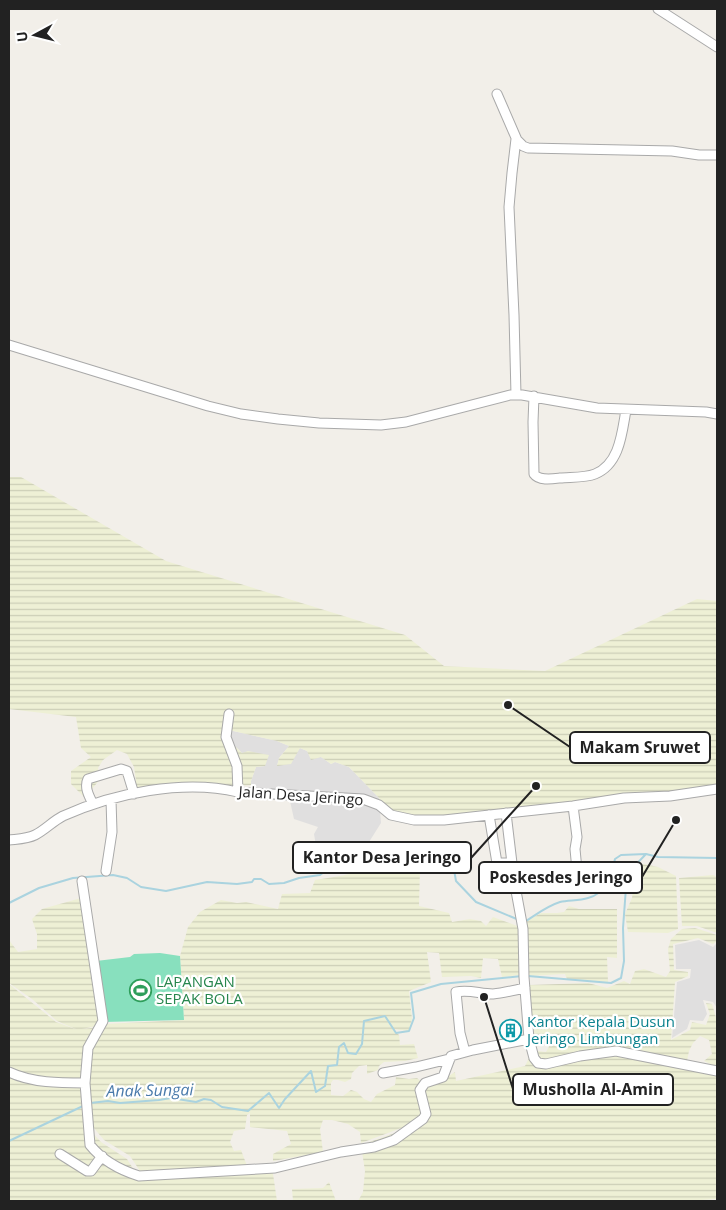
<svg xmlns="http://www.w3.org/2000/svg" width="726" height="1210" viewBox="0 0 726 1210" font-family="'Open Sans',sans-serif">
<style>
.residential{fill:#e0dfdf}
.farmland{fill:url(#farmland-rules)}
.pitch{fill:#88e0be}
.lines{fill:none;stroke-linecap:round;stroke-linejoin:round}
.stream{stroke:#aad3df;stroke-width:2}
.minor-casing{stroke:#a9a9a9;stroke-width:11}
.minor{stroke:#fff;stroke-width:9}
.labels{text-anchor:middle;stroke-width:4.5;stroke-linejoin:round;paint-order:stroke}
.street-label{font-size:15px;fill:#222;stroke:#fff}
.leisure-label{font-size:15px;fill:#27864d;stroke:#fff;text-anchor:start}
.culture-label{font-size:15px;fill:#0d838f;stroke:#fff;text-anchor:start}
.water-label{font-size:16px;font-style:italic;fill:#4a7aab;stroke:#fff}
.leader{fill:none;stroke:#222;stroke-width:2}
.callout-dot{fill:#222;stroke:#fff;stroke-width:2}
.callout{fill:#fff;stroke:#222;stroke-width:2}
.callout-label{font-size:16px;text-anchor:middle;font-weight:bold;fill:#222}
</style>
<defs>
<pattern id="farmland-rules" width="6" height="5" patternUnits="userSpaceOnUse" patternTransform="scale(1.25)"><rect width="6" height="5" fill="#eef0d5"/><path d="M0 2.5h6" fill="none" stroke="#ccceb7"/></pattern>
</defs>
<rect width="100%" height="100%" fill="#f2efe9"/>
<path class="residential" d="M229,730L277,741L289,746L279,758L277,766L300,748L321,757L331,764L335,762L349,767L379,798L381,823L369,842L350,850L335,853L316,846L314,834L318,827L294,819L290,801L252,797L251,781L256,767L265,766L242,753L230,741Z
M699,940L713,947L717,943V1008L713,1002L703,1000L707,1014L703,1021L690,1020L687,1029L672,1038L677,982L690,978L691,969H676L675,945Z"/>
<path class="farmland" d="M9,477H21L166,561L405,635L444,666L545,671L697,599L717,601V787L414,820L391,815L379,798L349,767L335,762L331,764L321,757L311,760L307,751L300,748L291,764L277,766L279,758L289,746L277,741L229,730L230,741L242,753L248,751L269,755L265,766L256,767L251,781V785L129,792L136,781L134,767L127,754L117,750L103,760L98,768L101,778L87,795H89L86,799L71,784V771L91,757L81,748L76,717L9,709Z
M409,861L420,868L419,906L449,913L452,922L470,919L481,921L486,926L493,917L520,927V975L502,977L498,959L483,958L481,978L471,976L442,977L439,953L427,952L431,982L409,991L412,1019L409,1031L393,1029L399,1035L400,1045L414,1044L418,1058L405,1061L384,1062L379,1066L378,1070L367,1074V1065L359,1066L352,1073L351,1079L345,1082L338,1080H333L331,1083V1095L343,1096L351,1090L357,1092L364,1099L371,1102L377,1094L395,1085L396,1077L409,1079L417,1078L423,1083L425,1114L420,1121L361,1143L360,1132L348,1124L332,1120H323L320,1129L323,1152L273,1161V1154L291,1144L287,1131L250,1127V1113L247,1115L245,1129L234,1131L230,1142L234,1151L241,1150L247,1166L211,1169L186,1168L148,1174L140,1171L130,1156L104,1140L93,1127L88,1093L90,1049L105,1024L184,1020L180,956L188,927L200,912L221,900L237,903L246,902L278,909L282,894L310,893L315,880L340,876Z
M644,864L658,867L676,876L678,929L668,933L628,932L625,914L632,898L636,866Z
M713,875L717,877V933L697,926H682L679,878Z
M81,898L101,1025L82,1029L99,1027L86,1049L89,1129L101,1142L127,1159L136,1173L272,1167L277,1201H9V984L56,1022L78,1030L57,1021L32,999L9,983V940L18,952L37,949V934L32,919L42,909Z
M569,906L579,909H617V958L607,957L608,982L567,979L565,974L527,976V921L541,913H557L564,912Z
M695,928L717,935V941L713,944L698,938L673,944L674,970L688,972V976L675,982L671,1040L690,1030L692,1022L706,1025L710,1014L706,1003L712,1004L717,1021V1067L704,1061L712,1054L709,1040L700,1036L693,1043L689,1051L687,1061L580,1052L544,1061L540,1059L537,1051L546,1052L550,1045L544,1036L534,1037L528,990L530,985L588,983L607,988L624,981L630,984L635,971L644,969L666,977L670,971L668,949L671,939L682,929Z
M528,1041L537,1064L614,1052L717,1072V1199L687,1201H358L363,1192L365,1171L361,1145L423,1123L422,1096L426,1085L444,1079L455,1072L456,1081L525,1066L529,1058Z
M329,1182L336,1201H293L292,1189L323,1188Z"/>
<path class="pitch" d="M160,953L180,956L184,1020L103,1022L96,961L130,957L134,954Z"/>
<g class="lines">
<path class="stream" d="M9,903L39,888L73,878L113,875L127,878L141,887L166,891L207,882L237,884L252,882L254,879H261L269,884L284,883L299,878L320,875L339,861L355,868L366,862L390,855L404,846L435,850L443,862L453,864L456,881L476,902L519,920
M526,921C537,914 547,906 560,902C569,900 579,901 588,898C607,893 611,877 615,859L621,855L646,854L658,857L717,858
M528,976L611,983L621,978L624,961L623,928L627,874L646,854
M90,1103L108,1101L120,1103L159,1100L171,1098L196,1102L204,1099L211,1100L222,1107L248,1111L269,1093L279,1108L285,1099L311,1071L316,1092L325,1086L328,1066L337,1065L339,1047L344,1043L348,1053L356,1054L362,1044L364,1021L385,1016L396,1033L409,1031L414,1018L411,993L441,984L522,976
M9,1141L83,1106"/>
<defs>
<path id="minor" d="M658,9L717,47
M497,94L517,140L523,146L528,148L672,151L699,155H717
M9,345L208,406L241,414L278,419L319,423L381,425L406,422L510,395H522L597,408L706,412L717,414
M516,395L514,315L509,207L512,173L516,139
M534,396L533,422L534,474C539,481 552,479 560,478C571,477 585,478 595,474C620,464 622,432 626,410
M229,714L226,737L237,766L238,792
M93,804C89,796 84,787 88,779L121,769L127,771L134,794
M489,815L497,863H512
M9,840C17,839 27,839 35,835C45,830 53,821 63,816C114,793 184,779 238,792L363,799L379,805L391,815L414,820H444L573,806L624,798L670,796L717,789
M106,871L112,832L111,800
M513,875L572,872L577,870L575,849L577,837L573,806
M82,881L103,1021L88,1048L85,1083L90,1145C102,1160 120,1170 139,1176L275,1168L341,1152L374,1147L394,1140L423,1119L426,1114L420,1090L425,1083L443,1077L451,1056L473,1050L529,1039L524,977L523,929L514,880L506,813
M529,1039L534,1058L538,1063L546,1064L580,1056L616,1051L717,1071
M465,1052L460,1033L456,992C469,989 480,994 493,994C504,993 515,990 525,988
M9,1072C32,1083 60,1083 85,1083
M383,1073L416,1067L449,1059
M60,1154L87,1171H91L102,1156"/>
</defs>
<use href="#minor" class="minor-casing"/>
<use href="#minor" class="minor"/>
</g>
<defs>
<symbol id="stadium-ring" viewBox="-11 -11 22 22"><circle r="9.5" fill="#fff" stroke="#2e9e5b" stroke-width="1.5"/><path d="M0-5a6.5 5 0 1 0 0 10a6.5 5 0 1 0 0-10ZM-3.5-1.8h7v3.6h-7Z" fill="#2e9e5b"/></symbol>
<symbol id="building-ring" viewBox="-11 -11 22 22"><circle r="9.5" fill="#fff" stroke="#0f9aa8" stroke-width="1.5"/><path d="M-4-6H4V6H1V3H-1V6H-4ZM-2.5-4.3h1.7v1.8h-1.7ZM.8-4.3h1.7v1.8H.8ZM-2.5-1h1.7V.8h-1.7ZM.8-1h1.7V.8H.8Z" fill="#0f9aa8"/></symbol>
</defs>
<g fill-rule="evenodd">
<use href="#stadium-ring" x="128" y="978" width="25" height="25"/>
<use href="#building-ring" x="498" y="1018" width="25" height="25"/>
</g>
<g class="labels">
<g class="street-label">
<text transform="translate(301 796) rotate(4)" y="5">Jalan Desa Jeringo</text>
</g>
<g class="leisure-label">
<text x="156" y="987">LAPANGAN<tspan x="156" dy="17">SEPAK BOLA</tspan></text>
</g>
<g class="culture-label">
<text x="527" y="1027">Kantor Kepala Dusun<tspan x="527" dy="17">Jeringo Limbungan</tspan></text>
</g>
<g class="water-label">
<text transform="translate(150 1090) rotate(-1)" y="6">Anak Sungai</text>
</g>
</g>
<path class="leader" d="M508 705L570 747M536 786L471 858M676 820L642 877M484 997L513 1089"/>
<g class="callout-dot">
<circle cx="508" cy="705" r="5"/>
<circle cx="536" cy="786" r="5"/>
<circle cx="676" cy="820" r="5"/>
<circle cx="484" cy="997" r="5"/>
</g>
<g class="callout">
<rect x="570" y="732" width="140" height="31" rx="5"/>
<rect x="293" y="842" width="178" height="31" rx="5"/>
<rect x="479" y="862" width="163" height="31" rx="5"/>
<rect x="513" y="1074" width="160" height="31" rx="5"/>
</g>
<g class="callout-label">
<text x="640" y="753">Makam Sruwet</text>
<text x="382" y="863">Kantor Desa Jeringo</text>
<text x="561" y="883">Poskesdes Jeringo</text>
<text x="593" y="1095">Musholla Al-Amin</text>
</g>
<rect width="726" height="1210" fill="none" stroke="#222222" stroke-width="20"/>
<g transform="translate(35 35) rotate(263)" stroke="#ffffff" stroke-width="4" paint-order="stroke">
<path d="M0-4L9 19L0 12L-9 19Z" fill="#222222"/>
<text y="-8" font-size="14" font-weight="bold" text-anchor="middle" fill="#222222">U</text>
</g>
</svg>
